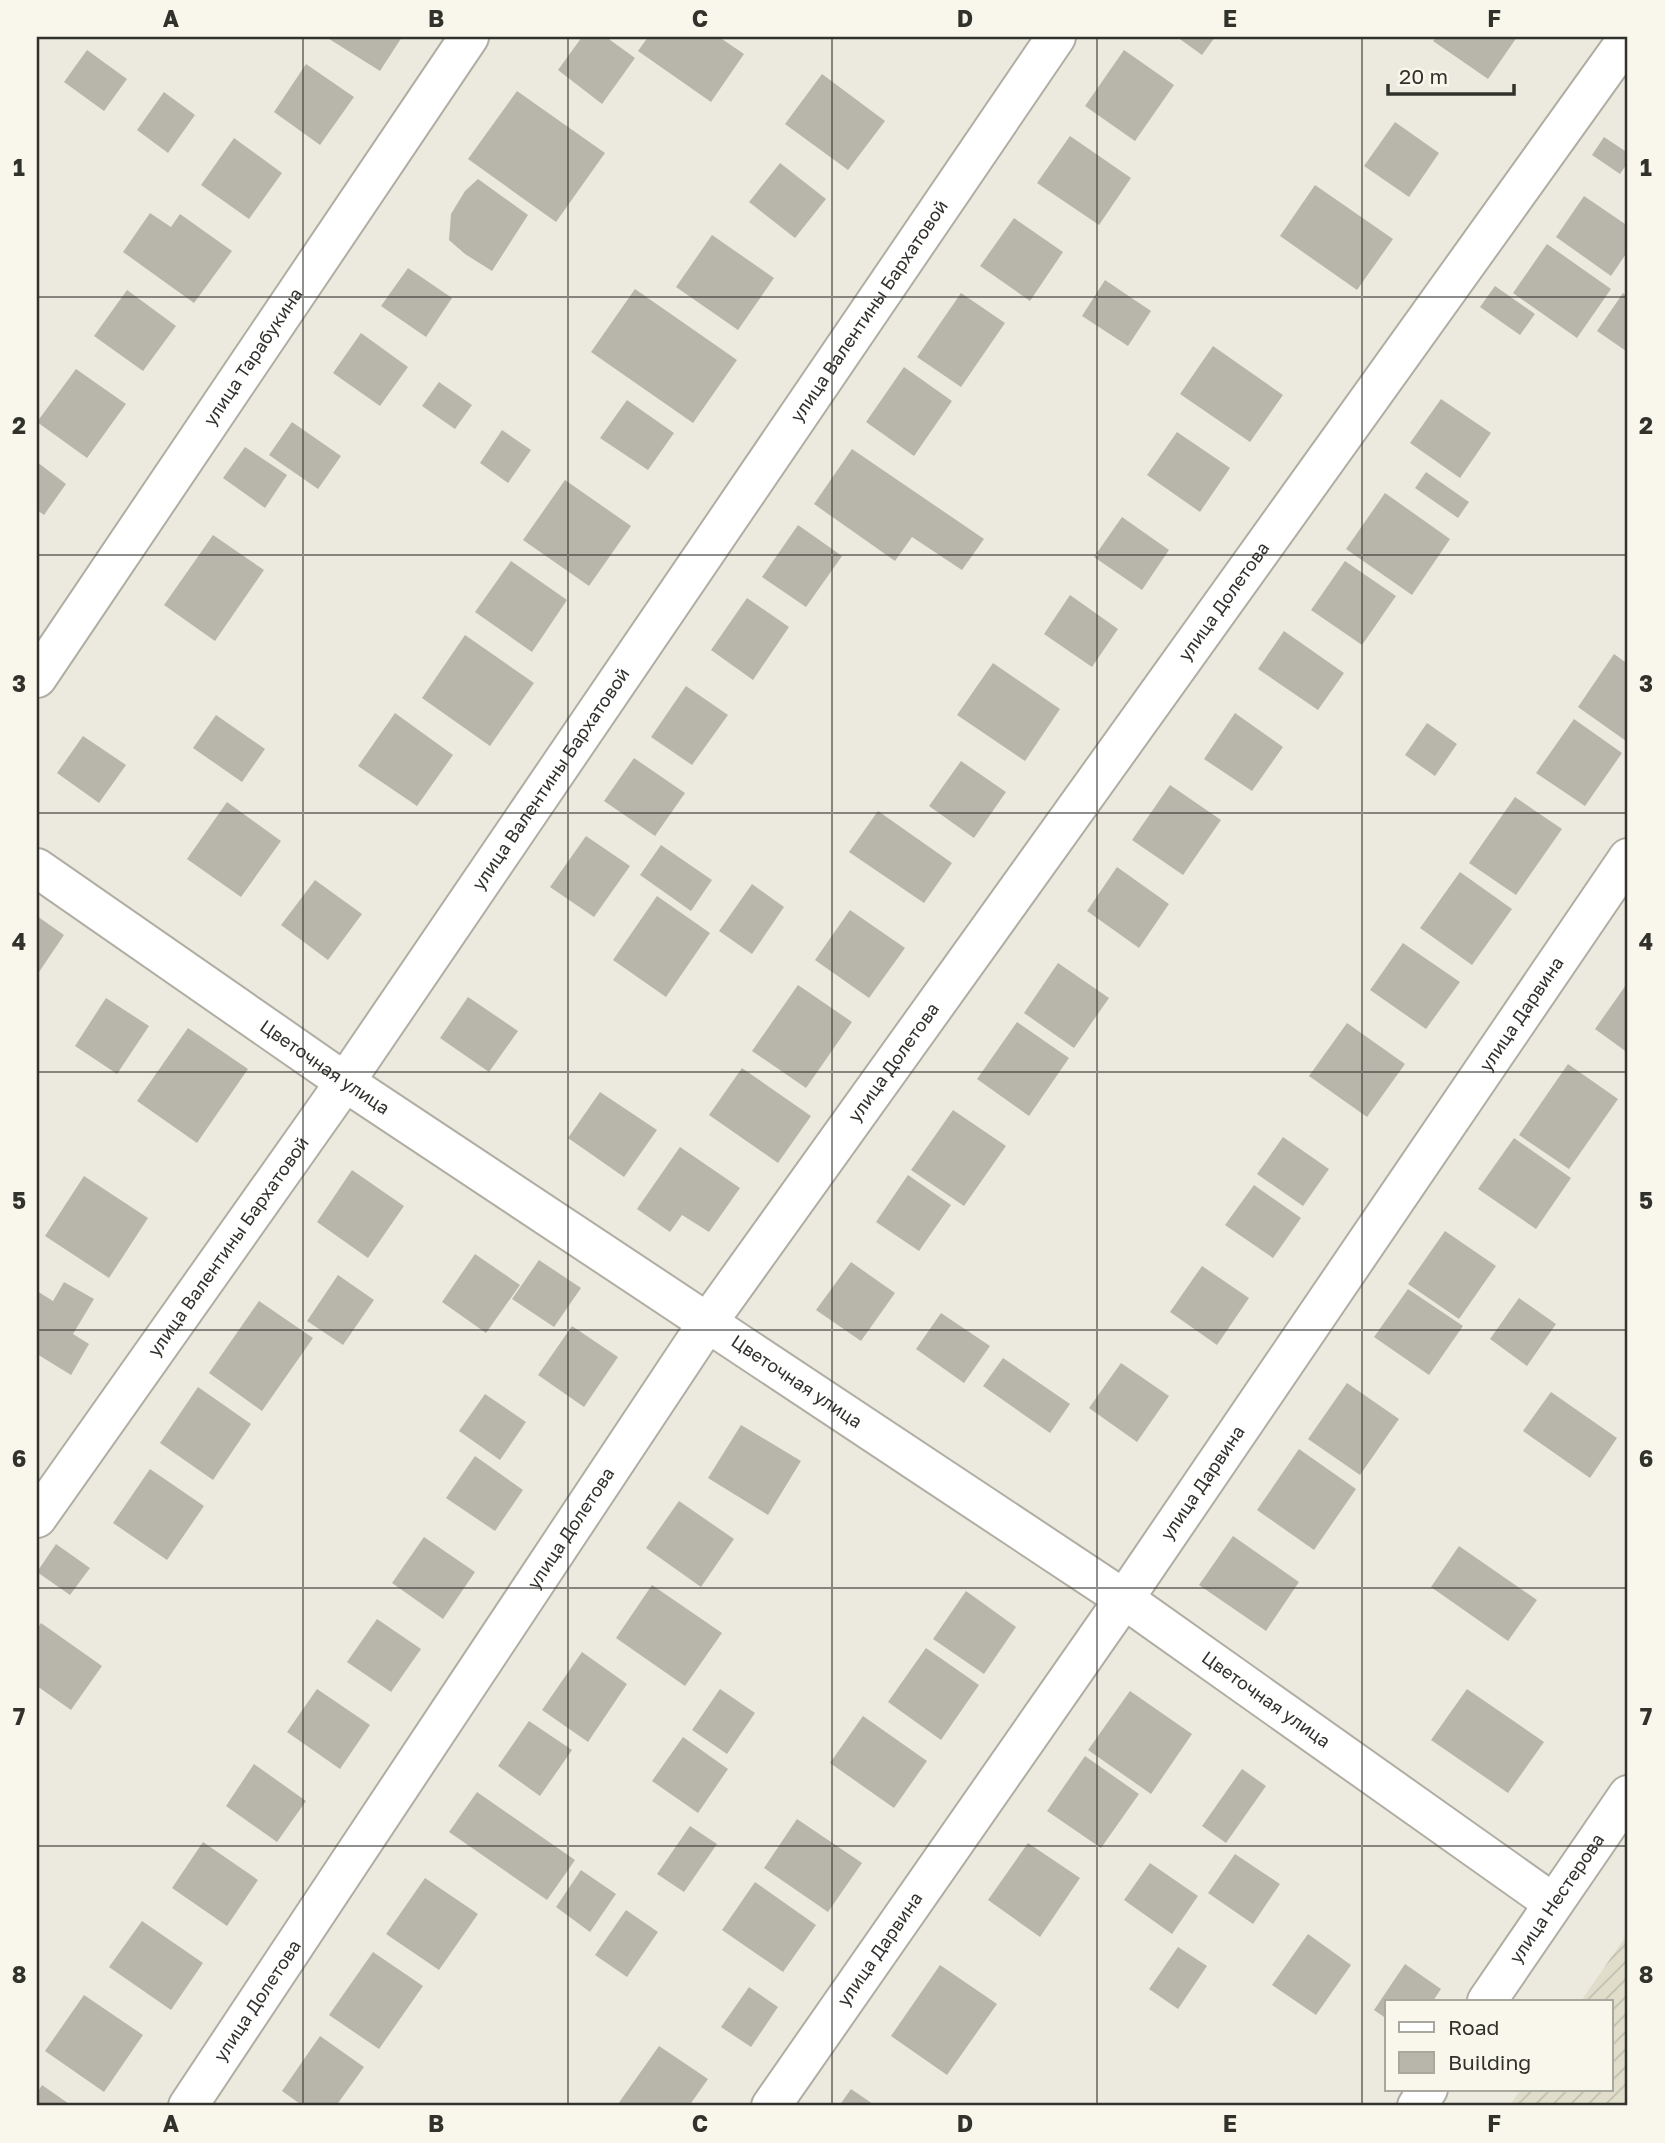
<svg xmlns="http://www.w3.org/2000/svg" width="1665" height="2143" viewBox="0 0 1665 2143" font-family="'Golos Text',sans-serif">
<style>
.industrial{fill:url(#industrial-furrows)}
.building{fill:#b8b6ab}
.lines{fill:none;stroke-linecap:round;stroke-linejoin:round}
.minor-casing{stroke:#b0aea3;stroke-width:42}
.major-casing{stroke:#b0aea3;stroke-width:42}
.minor{stroke:#fff;stroke-width:38}
.major{stroke:#fff;stroke-width:38}
.grid{fill:none;stroke:#32322d;stroke-width:2;stroke-opacity:0.55}
.labels{text-anchor:middle;stroke-width:5;stroke-linejoin:round;paint-order:stroke}
.street-label{font-size:18px;fill:#32322d;stroke:#f9f7eb}
.neatline{fill:none;stroke:#32322d;stroke-width:2.5}
.grid-label{font-size:23px;text-anchor:middle;font-weight:bold;fill:#32322d}
</style>
<defs>
<pattern id="industrial-furrows" width="10" height="10" patternUnits="userSpaceOnUse" patternTransform="scale(1.75)"><rect width="10" height="10" fill="#e0decb"/><path d="M-1 1l2-2M0 10L10 0M9 11l2-2" fill="none" stroke="#c1bfaf"/></pattern>
</defs>
<rect width="100%" height="100%" fill="#eceade"/>
<path class="industrial" d="M1628,1933V2106H1509L1521,2089H1611V2001H1581Z"/>
<path class="building" d="M326,37H402L380,71Z
M582,37H606L635,58L602,104L558,70Z
M648,37H719L744,54L711,102L638,51Z
M1177,37H1215L1202,55Z
M1437,37H1517L1488,79L1433,41Z
M87,50L127,79L104,111L64,82Z
M1124,50L1174,85L1135,141L1085,106Z
M306,64L354,97L320,145L274,112Z
M822,74L885,121L848,170L785,124Z
M517,91L605,153L556,222L468,159Z
M164,92L195,115L168,153L137,130Z
M1395,122L1439,153L1409,197L1364,166Z
M1070,136L1131,178L1099,225L1037,183Z
M1604,137L1628,153V162L1620,174L1592,155Z
M234,138L282,173L249,219L201,185Z
M780,163L826,199L795,238L749,202Z
M478,179L528,215L492,271L465,254L449,240L451,214L465,191Z
M1315,185L1393,239L1357,290L1280,236Z
M1584,196L1628,226V251L1611,276L1556,237Z
M150,213L171,227L180,214L232,251L194,303L123,252Z
M1014,218L1063,252L1030,301L980,266Z
M712,235L774,278L738,330L676,287Z
M1547,244L1611,289L1577,338L1513,293Z
M408,268L452,298L426,337L381,306Z
M1105,280L1151,311L1128,346L1082,316Z
M1495,286L1535,314L1520,335L1480,307Z
M635,289L737,360L693,423L591,352Z
M127,290L176,326L143,371L94,336Z
M961,293L1005,323L961,387L917,357Z
M1623,293L1628,297L1626,351L1597,331Z
M361,333L408,367L380,406L333,373Z
M1213,346L1283,395L1250,442L1180,394Z
M904,367L952,401L914,456L866,422Z
M76,369L126,404L87,458L37,422Z
M439,382L472,405L455,429L422,406Z
M1441,399L1491,433L1460,478L1410,443Z
M627,400L674,433L648,470L600,438Z
M292,422L341,456L318,489L269,455Z
M502,430L531,450L508,483L480,463Z
M1177,432L1230,468L1200,512L1147,475Z
M245,447L287,475L265,508L223,478Z
M852,449L984,539L962,570L912,537L895,561L814,504Z
M37,462L66,484L44,515L37,510Z
M1426,472L1469,502L1458,518L1415,488Z
M565,480L631,526L589,586L523,540Z
M1385,493L1450,539L1412,595L1346,549Z
M1122,517L1169,550L1142,590L1094,557Z
M798,525L842,556L806,607L762,577Z
M213,535L264,570L215,641L164,605Z
M511,561L567,600L532,652L475,612Z
M1345,561L1396,596L1362,645L1311,610Z
M1070,595L1118,629L1092,667L1044,634Z
M747,598L789,627L753,680L711,650Z
M1284,631L1344,673L1318,710L1258,669Z
M465,635L534,683L490,746L422,698Z
M1614,654L1628,664V737L1626,741L1578,707Z
M993,663L1060,709L1025,761L957,715Z
M686,686L728,715L692,765L651,737Z
M395,713L453,755L417,806L358,766Z
M1235,713L1283,747L1252,791L1204,759Z
M216,715L265,749L242,782L193,748Z
M1574,719L1622,753L1585,806L1536,773Z
M1427,723L1457,744L1435,776L1405,755Z
M83,736L126,765L99,803L57,773Z
M634,758L685,793L655,836L604,801Z
M961,761L1006,792L974,838L929,806Z
M1170,785L1221,820L1183,875L1132,840Z
M1515,797L1562,829L1516,895L1469,863Z
M227,802L281,841L241,897L187,859Z
M878,811L952,863L924,903L849,852Z
M586,836L630,866L594,917L550,887Z
M661,845L712,880L691,911L640,875Z
M1117,867L1169,904L1139,948L1087,911Z
M1460,872L1512,909L1472,965L1420,928Z
M315,880L362,914L328,960L281,925Z
M752,884L784,907L752,954L719,931Z
M657,896L710,933L666,997L613,960Z
M850,910L905,948L869,998L815,960Z
M37,916L64,935L37,975Z
M1403,943L1460,982L1426,1029L1370,990Z
M1058,963L1109,998L1074,1048L1024,1013Z
M798,985L852,1022L806,1088L752,1051Z
M1626,985L1628,987V1053L1595,1029Z
M468,997L518,1031L489,1072L440,1038Z
M106,998L149,1026L117,1074L75,1046Z
M1017,1022L1069,1058L1029,1116L977,1079Z
M1347,1023L1405,1064L1367,1117L1309,1076Z
M188,1028L248,1069L197,1143L137,1101Z
M1568,1064L1618,1099L1569,1169L1519,1135Z
M742,1068L811,1116L778,1163L709,1115Z
M600,1092L657,1130L624,1177L568,1138Z
M953,1110L1006,1146L964,1206L911,1170Z
M1283,1137L1329,1169L1303,1206L1257,1174Z
M1514,1138L1571,1178L1536,1229L1478,1189Z
M680,1147L740,1188L709,1232L682,1215L670,1232L637,1209Z
M352,1170L404,1206L368,1258L317,1222Z
M908,1175L951,1205L919,1251L876,1222Z
M84,1176L148,1218L109,1278L45,1236Z
M1254,1185L1301,1218L1273,1258L1225,1225Z
M1445,1231L1496,1266L1459,1319L1408,1284Z
M475,1254L520,1285L486,1333L442,1302Z
M539,1260L581,1288L554,1327L512,1299Z
M851,1262L895,1293L861,1341L816,1310Z
M1202,1266L1249,1298L1217,1345L1170,1312Z
M338,1275L374,1300L343,1345L307,1321Z
M64,1282L94,1299L73,1334L89,1344L71,1375L37,1354V1291L53,1301Z
M1408,1289L1463,1326L1429,1375L1374,1337Z
M1519,1298L1556,1324L1527,1366L1490,1339Z
M259,1301L313,1338L262,1411L209,1373Z
M941,1313L990,1346L964,1383L916,1349Z
M572,1326L618,1357L584,1407L538,1375Z
M1003,1358L1070,1404L1050,1433L983,1386Z
M1121,1363L1169,1396L1137,1442L1089,1408Z
M1347,1383L1399,1419L1360,1475L1308,1439Z
M198,1387L251,1424L213,1480L160,1443Z
M1551,1392L1617,1438L1590,1478L1523,1431Z
M485,1394L526,1422L500,1460L459,1431Z
M741,1425L801,1461L768,1515L708,1478Z
M1299,1449L1356,1489L1314,1550L1257,1510Z
M475,1456L523,1490L495,1531L446,1498Z
M150,1469L204,1506L167,1560L113,1523Z
M679,1501L734,1539L701,1587L646,1548Z
M1233,1536L1299,1582L1266,1631L1199,1585Z
M424,1537L475,1572L443,1619L392,1583Z
M56,1544L90,1568L70,1595L37,1572Z
M1459,1546L1537,1600L1508,1641L1431,1587Z
M652,1585L722,1633L685,1686L616,1638Z
M966,1591L1016,1627L984,1674L933,1639Z
M377,1619L421,1649L391,1692L347,1662Z
M41,1623L102,1666L71,1710L37,1686V1629Z
M926,1648L979,1685L941,1740L888,1702Z
M582,1652L627,1684L588,1742L542,1710Z
M317,1689L370,1725L340,1769L287,1732Z
M720,1689L755,1713L727,1754L692,1730Z
M1467,1689L1544,1742L1508,1793L1431,1740Z
M1130,1691L1192,1734L1151,1794L1088,1750Z
M863,1716L927,1761L894,1808L830,1763Z
M529,1721L572,1750L540,1796L498,1766Z
M683,1737L728,1769L698,1813L652,1781Z
M1085,1756L1139,1794L1101,1848L1047,1811Z
M254,1764L306,1801L277,1842L226,1806Z
M1242,1769L1266,1786L1226,1843L1202,1826Z
M477,1792L575,1860L547,1900L449,1832Z
M797,1819L862,1863L828,1912L764,1868Z
M690,1826L717,1844L684,1892L657,1874Z
M203,1842L258,1880L227,1926L172,1888Z
M1028,1843L1080,1878L1040,1937L988,1900Z
M1235,1854L1280,1884L1253,1924L1208,1893Z
M1150,1863L1198,1896L1172,1934L1124,1900Z
M581,1870L616,1894L590,1932L556,1907Z
M425,1878L478,1914L439,1970L386,1934Z
M755,1882L816,1925L783,1972L722,1930Z
M626,1910L658,1932L627,1977L595,1955Z
M142,1921L203,1963L171,2010L109,1967Z
M1308,1934L1351,1965L1316,2015L1272,1985Z
M1178,1947L1207,1966L1178,2009L1149,1989Z
M373,1952L423,1986L379,2049L329,2015Z
M1405,1964L1441,1989L1433,2001H1387V2019L1374,2010Z
M940,1965L997,2004L947,2075L891,2036Z
M749,1987L778,2007L751,2047L721,2027Z
M84,1995L143,2035L104,2092L45,2051Z
M320,2036L364,2067L336,2106H303L282,2091Z
M659,2046L708,2079L689,2106H621L618,2104Z
M42,2085L72,2106H37V2093Z
M851,2089L876,2106H839Z"/>
<g class="lines">
<defs>
<g id="minor">
<path id="s1" d="M37,868L345,1082L1124,1599L1553,1903"/>
<path id="s2" d="M37,1518L345,1082L1056,37"/>
<path id="s3" d="M1487,2001L1628,1795"/>
<path id="s4" d="M188,2106L708,1322L1628,38"/>
<path id="s5" d="M771,2106L1124,1599L1628,858"/>
<path d="M1417,2106L1428,2089"/>
</g>
<g id="major">
<path id="s6" d="M37,678L469,37"/>
</g>
</defs>
<use href="#minor" class="minor-casing"/>
<use href="#major" class="major-casing"/>
<use href="#minor" class="minor"/>
<use href="#major" class="major"/>
</g>
<path class="grid" d="M303,37V2106M568,37V2106M832,37V2106M1097,37V2106M1362,37V2106M37,297H1628M37,555H1628M37,813H1628M37,1072H1628M37,1330H1628M37,1588H1628M37,1846H1628"/>
<g class="labels">
<g class="street-label">
<text dy="6" stroke="none"><textPath href="#s2" startOffset="1466">улица Валентины Бархатовой</textPath></text>
<text dy="6" stroke="none"><textPath href="#s6" startOffset="387">улица Тарабукина</textPath></text>
<text dy="6" stroke="none"><textPath href="#s4" startOffset="1827">улица Долетова</textPath></text>
<text dy="6" stroke="none"><textPath href="#s2" startOffset="900">улица Валентины Бархатовой</textPath></text>
<text dy="6" stroke="none"><textPath href="#s5" startOffset="1325">улица Дарвина</textPath></text>
<text dy="6" stroke="none"><textPath href="#s4" startOffset="1260">улица Долетова</textPath></text>
<text dy="6" stroke="none"><textPath href="#s1" startOffset="350">Цветочная улица</textPath></text>
<text dy="6" stroke="none"><textPath href="#s2" startOffset="332">улица Валентины Бархатовой</textPath></text>
<text dy="6" stroke="none"><textPath href="#s1" startOffset="917">Цветочная улица</textPath></text>
<text dy="6" stroke="none"><textPath href="#s5" startOffset="758">улица Дарвина</textPath></text>
<text dy="6" stroke="none"><textPath href="#s4" startOffset="693">улица Долетова</textPath></text>
<text dy="6" stroke="none"><textPath href="#s1" startOffset="1484">Цветочная улица</textPath></text>
<text dy="6" stroke="none"><textPath href="#s3" startOffset="124">улица Нестерова</textPath></text>
<text dy="6" stroke="none"><textPath href="#s5" startOffset="191">улица Дарвина</textPath></text>
<text dy="6" stroke="none"><textPath href="#s4" startOffset="126">улица Долетова</textPath></text>
</g>
</g>
<rect width="1665" height="2143" fill="none" stroke="#f9f7eb" stroke-width="77"/>
<rect x="1385" y="2000" width="228" height="91" fill="#f9f7eb" stroke="#a9a89f" stroke-width="2"/>
<rect x="1399" y="2022" width="35" height="10" fill="#ffffff" stroke="#a9a89f" stroke-width="2"/>
<text x="1448" y="2035" font-size="21" fill="#32322d">Road</text>
<rect x="1399" y="2052" width="35" height="21" fill="#b8b6ab" stroke="#a9a89f" stroke-width="2"/>
<text x="1448" y="2070" font-size="21" fill="#32322d">Building</text>
<path d="M1388 84v10h126v-10" fill="none" stroke="#32322d" stroke-width="3.5"/>
<text x="1399" y="84" font-size="21" fill="#32322d" stroke="#f9f7eb" stroke-width="5" paint-order="stroke">20 m</text>
<rect x="38" y="38" width="1588" height="2066" class="neatline"/>
<g class="grid-label">
<text x="171" y="27">A</text>
<text x="436" y="27">B</text>
<text x="700" y="27">C</text>
<text x="965" y="27">D</text>
<text x="1230" y="27">E</text>
<text x="1494" y="27">F</text>
<text x="19" y="176">1</text>
<text x="1646" y="176">1</text>
<text x="19" y="434">2</text>
<text x="1646" y="434">2</text>
<text x="19" y="692">3</text>
<text x="1646" y="692">3</text>
<text x="19" y="950">4</text>
<text x="1646" y="950">4</text>
<text x="19" y="1209">5</text>
<text x="1646" y="1209">5</text>
<text x="19" y="1467">6</text>
<text x="1646" y="1467">6</text>
<text x="19" y="1725">7</text>
<text x="1646" y="1725">7</text>
<text x="19" y="1983">8</text>
<text x="1646" y="1983">8</text>
<text x="171" y="2132">A</text>
<text x="436" y="2132">B</text>
<text x="700" y="2132">C</text>
<text x="965" y="2132">D</text>
<text x="1230" y="2132">E</text>
<text x="1494" y="2132">F</text>
</g>
</svg>
